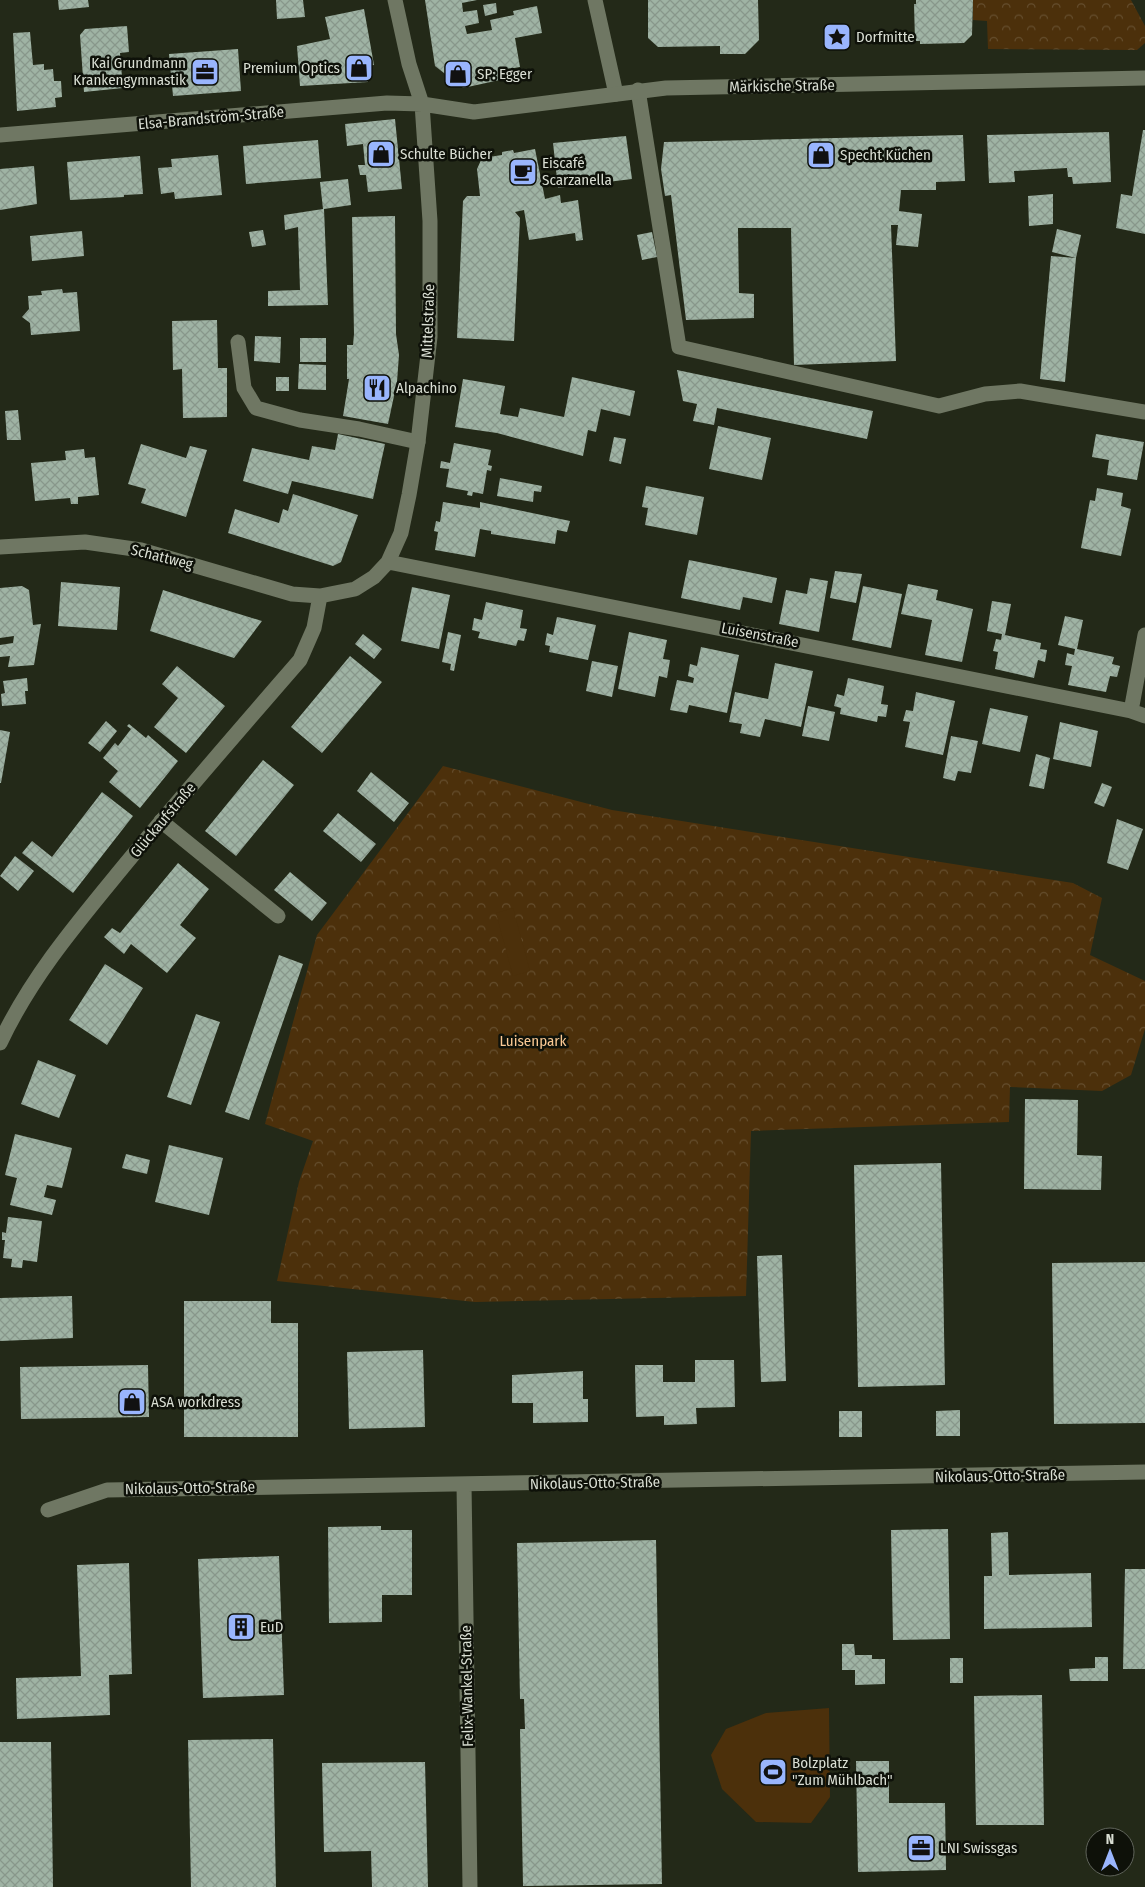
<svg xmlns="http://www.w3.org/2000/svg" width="1145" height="1887" viewBox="0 0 1145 1887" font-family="'Fira Sans Condensed',sans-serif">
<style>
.park{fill:url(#park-crowns)}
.pitch{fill:#4c300b}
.building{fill:url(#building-cross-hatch)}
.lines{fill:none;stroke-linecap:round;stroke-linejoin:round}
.service{stroke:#6f7763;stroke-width:15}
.minor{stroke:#6f7763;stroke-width:15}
.labels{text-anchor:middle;stroke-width:5;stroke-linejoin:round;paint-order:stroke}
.poi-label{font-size:15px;fill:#d9ded3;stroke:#0e1109;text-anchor:start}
.street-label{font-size:15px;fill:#d9ded3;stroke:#0e1109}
.park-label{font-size:15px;fill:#fbc994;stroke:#0e1109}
</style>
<defs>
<pattern id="park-crowns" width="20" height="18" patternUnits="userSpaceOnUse" patternTransform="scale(1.25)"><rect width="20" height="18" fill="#4c300b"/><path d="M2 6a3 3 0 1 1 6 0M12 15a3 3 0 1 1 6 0" fill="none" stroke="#654e2e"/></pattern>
<pattern id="building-cross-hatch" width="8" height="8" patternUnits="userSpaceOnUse" patternTransform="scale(1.25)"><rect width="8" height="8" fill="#9fb3a4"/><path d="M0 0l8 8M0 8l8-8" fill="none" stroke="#88978b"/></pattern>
</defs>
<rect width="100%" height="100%" fill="#232918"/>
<path class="park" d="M973,0H1131L1145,26V43L1137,50L988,49L987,21L973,20Z
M443,766L612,810L1073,883L1102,898L1090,955L1145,981V1029L1131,1075L1102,1091L1010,1087L1009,1122L751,1131L746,1296L475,1302L277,1281L299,1182L313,1141L265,1124L317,935Z"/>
<path class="pitch" d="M513,908L530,971L513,976L496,913Z
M829,1708L830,1797L811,1823L756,1822L722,1789L711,1755L726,1729L766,1713Z"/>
<path class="building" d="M58,0H88L89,7L59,10Z
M276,0H303L305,17L277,19Z
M425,0H477L462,3L463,12L477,10L479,23L465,26L467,34L492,30L490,20L514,15L513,11L537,6L542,33L515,38L520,67L508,69L509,78L463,88L435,66Z
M648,0H758L759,40L745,54H720V46L658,47L648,38Z
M916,0H973L972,35L964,43L920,44V41H915L914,4H916Z
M496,3L497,13L485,16L483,5Z
M364,9L374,65L366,66L368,82L300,86L297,46L330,39L325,17Z
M127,26L129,52L120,53L123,88L84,92L80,35L85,29Z
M30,32L33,65L44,64V70L53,69L54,81H61L62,97L55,98L56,107L17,111L13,33Z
M238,49L241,91L173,96L169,54Z
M395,119L402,189L368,192L366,175H360L358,165H365L363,144L347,146L345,124Z
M1143,130H1145V234L1116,228L1121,194L1132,196Z
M1109,132L1111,182L1073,184L1072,177H1068L1067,168L1014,171L1015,182L989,183L987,135Z
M963,135L965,181L936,182V190H901L899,211L922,214L918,247L896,245L898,225H891L896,361L794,365L791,228H738L739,293L754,294V318L686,320L671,195L665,196L661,169L664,142Z
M626,136L632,179L558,188L553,143Z
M318,140L321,178L246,184L243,146Z
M535,149L545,199L560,195L561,203L578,200L583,240L576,241L575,233L529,240L524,210L515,212L520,218L514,341L457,338L463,201L467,196H480L477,169L482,158L502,155V152L513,150L514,153Z
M218,155L222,195L175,199L174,192L161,194L158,168L172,167L171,159Z
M140,156L143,194L124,195V197L70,200L67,162Z
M34,166L37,204L0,210V169Z
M348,179L351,205L324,209L328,305L268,306V291L300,290L298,227L285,230L284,215L323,209L320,182Z
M1053,194V224L1029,226L1028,196Z
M395,216L396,334L399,355L397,382L388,424L343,416L349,379H347V345H353L354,334L352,217Z
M1057,229L1081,235L1076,258L1065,382L1040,379L1051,256L1076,258L1052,252Z
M263,230L266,245L252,247L249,232Z
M82,231L84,256L32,261L30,236Z
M652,232L657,257L642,260L637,235Z
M62,289L63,293L77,292L80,331L31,335L30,323L22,317L29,309L28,296L42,295L41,291Z
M217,320L218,368H227V417L183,418L182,369L173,370L172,321Z
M255,336L281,337L280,363L254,361Z
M300,338H326V362H300Z
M299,364L326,365V390L298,389Z
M677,370L873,411L867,439L717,408L714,425L693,421L697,404L683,401Z
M276,377H289V391H276Z
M572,377L635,391L630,416L601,409L596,432L588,430L583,456L497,433L455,427L463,379L505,386L500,414L518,417L520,408L564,417Z
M18,410L21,440H7L5,411Z
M718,426L771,438L762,480L709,469Z
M338,434L385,444L373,499L292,481L288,494L243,481L252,448L309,460L312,446L335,450Z
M1096,434L1144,442L1137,480L1107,475L1109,460L1092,457Z
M614,437L626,439L621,464L609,461Z
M454,443L491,450L488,465L492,466L491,471L487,470L483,494L473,492L472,496L467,495L468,491L446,487L449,469L440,468L441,461L450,463Z
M141,444L186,458L190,446L207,450L186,517L141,503L146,489L128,484Z
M84,449L85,458L95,457L99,495L78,497V504H71L70,498L35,501L31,463L66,460L65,451Z
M500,478L542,486L541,492L534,491L533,502L497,496Z
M646,486L704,497L697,535L645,525L648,508L642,507Z
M1097,488L1123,493L1121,506L1131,509L1121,556L1081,548L1090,500L1095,501Z
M293,494L358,515L341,562L333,566L228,533L235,509L279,523L283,509L288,511Z
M443,502L480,508V502L570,521L567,532L557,530L555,544L491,534V531L480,529L475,557L435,550L438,532L434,531L436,521L440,522Z
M689,560L777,578L772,603L743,597L740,610L681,598Z
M835,571L862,574L856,603L830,598Z
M810,578L828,581L819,632L779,624L786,590L807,594Z
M61,582L120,587L117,630L58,626Z
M908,584L938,590L936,600L973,609L962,662L925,655L932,620L901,614Z
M22,586L29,590L33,625L41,624L34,665L8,667L10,656L0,657V645L13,643L14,636L0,638V588Z
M863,586L902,594L891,648L852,640Z
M412,587L450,595L439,649L401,641Z
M163,590L191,599L262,621L234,658L150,631Z
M992,601L1011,604L1005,635L1041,643L1040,649L1047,650L1045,662L1038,660L1034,678L995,669L998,652L993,651L996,639L1001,640L1002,634L987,631Z
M486,602L523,610L520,628L527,629L524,641L518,640L516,646L478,638L480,632L472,630L474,618L482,620Z
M1065,616L1083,620L1077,649L1114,657L1112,664L1120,666L1117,677L1110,676L1106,692L1068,685L1072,666L1065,665L1067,653L1074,655L1075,649L1058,645Z
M557,617L596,625L588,660L549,652L550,646L545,645L547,633L553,635Z
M448,632L461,635L454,671L450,670L451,664L442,662Z
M629,632L667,640L663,659L670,660L667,678L659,676L655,697L618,689Z
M363,634L382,649L374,659L355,644Z
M701,647L739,655L727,713L689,705L687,713L670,710L677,680L693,683L694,678L688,676L690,664L697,666Z
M350,656L382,682L322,753L291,727Z
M592,661L618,666L612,697L586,691Z
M775,663L813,671L801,727L765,719L760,737L740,733L742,724L729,722L735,692L768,699Z
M177,666L225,706L186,753L154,727L178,698L162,684Z
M27,678L28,691H25L26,704L2,706L1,694L5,693L3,681Z
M848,678L884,686L881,704L888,705L886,717L878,716L877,722L840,714L841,708L834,706L837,694L844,696Z
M916,692L955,701L943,755L905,747L910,722L903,721L906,710L913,711Z
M808,706L835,712L829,741L802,736Z
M990,708L1028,716L1020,752L982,744Z
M106,721L117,731L100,752L88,743Z
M1060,722L1098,731L1091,767L1053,759Z
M129,724L146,738L148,735L178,761L140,808L109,782L118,771L103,758L115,743L118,746L131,729L127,726Z
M0,730L10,732L1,783H0Z
M951,736L978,741L971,773L958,771L955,781L943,778Z
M1036,754L1050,758L1044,789L1029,786Z
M263,760L294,785L236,856L205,831Z
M371,772L409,803L394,822L357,791Z
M1102,783L1112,787L1104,807L1094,803Z
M102,792L133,816L73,893L22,853L32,841L52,857Z
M338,813L376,844L361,862L323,831Z
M1117,819L1143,829L1128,870L1107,863Z
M15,856L34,871L18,891L0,876Z
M178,863L209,889L180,925L196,938L167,973L131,944L124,954L104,937L112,928L120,933Z
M290,872L327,903L312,921L274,890Z
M279,955L303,964L249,1120L225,1112Z
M105,964L143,988L107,1045L69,1020Z
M196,1014L220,1022L191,1105L167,1097Z
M38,1060L76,1075L59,1118L21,1104Z
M1025,1099L1078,1100L1077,1155L1102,1156L1101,1190L1024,1189Z
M15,1134L72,1148L62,1188L47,1185L44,1197L56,1200L52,1215L10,1205L17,1178L5,1175Z
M169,1145L223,1158L209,1215L155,1202Z
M126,1154L150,1160L147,1174L122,1168Z
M941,1163L945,1385L858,1387L854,1165Z
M8,1217L42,1221L37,1262L23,1260L22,1268L11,1267L12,1259L3,1258L5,1240H2V1232L6,1233Z
M782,1255L786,1381L761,1382L757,1256Z
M1145,1262V1423L1054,1424L1052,1263Z
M72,1296L73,1338L0,1341V1298Z
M184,1301H271V1323H298V1437H184Z
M423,1350L425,1427L349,1429L347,1352Z
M695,1360H734L735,1407L696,1408L697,1424L664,1425V1416L636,1417L635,1365H663V1382H695Z
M148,1365L149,1417L21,1419L20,1367Z
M583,1371V1399H588V1422L533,1423V1403H512V1375Z
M960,1410V1436H936V1411Z
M839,1411H862V1437H839Z
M381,1526V1530H412V1595H382V1622L329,1623L328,1527Z
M948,1529L950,1639L893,1640L891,1530Z
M1008,1532L1009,1575L1091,1573L1092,1627L984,1629V1576H992L991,1533Z
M656,1540L662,1884L523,1886L520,1729H525L524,1699H520L517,1543Z
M279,1556L284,1695L203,1698L198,1559Z
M129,1563L132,1674L109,1675L110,1715L17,1719L16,1678L81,1676L77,1565Z
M1125,1569H1145V1669H1123Z
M842,1644H854L855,1655H872V1659H885V1684L855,1685V1670H842Z
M1095,1657H1108V1681H1070L1069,1669L1095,1668Z
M950,1658H963V1683H950Z
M1042,1695L1044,1825H976L974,1696Z
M273,1739L276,1887H191L188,1740Z
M0,1742H51L53,1887H0Z
M856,1761H889V1803H945L946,1870L858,1872Z
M425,1762L428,1887H372L371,1851L324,1852L322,1763Z"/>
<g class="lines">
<path class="service" d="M595,0L616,94
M638,90L679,347L939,406L985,394L1020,391L1145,412
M238,342L244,388L256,408L300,420L359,429L418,442
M161,821L278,916"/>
<path class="minor" d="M0,135L387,103L422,104L474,112L666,88L1145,78
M0,547L85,542L141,550L292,594L320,596L355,589L374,577L388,562L401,533L409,495L418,442L430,337V221L422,104L409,64L395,0
M388,562L1131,711L1145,716
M1131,711L1145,635
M0,1043C31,977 77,923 123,867C181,797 240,729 300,660L314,628L320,596
M464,1484L470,1887
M48,1510L107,1490L1145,1472"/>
</g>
<defs>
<symbol id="sight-square" viewBox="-11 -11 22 22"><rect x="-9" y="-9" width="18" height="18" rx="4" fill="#99b5fd" stroke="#0e1109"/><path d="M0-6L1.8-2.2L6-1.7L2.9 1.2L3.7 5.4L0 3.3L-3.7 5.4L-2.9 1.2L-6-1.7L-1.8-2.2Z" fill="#111"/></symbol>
<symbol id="shop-square" viewBox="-11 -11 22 22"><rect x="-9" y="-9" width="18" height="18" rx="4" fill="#99b5fd" stroke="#0e1109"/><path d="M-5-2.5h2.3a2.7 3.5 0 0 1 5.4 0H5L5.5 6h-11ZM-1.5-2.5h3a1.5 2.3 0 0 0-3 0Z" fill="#111"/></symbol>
<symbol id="office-square" viewBox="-11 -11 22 22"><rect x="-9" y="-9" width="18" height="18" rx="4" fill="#99b5fd" stroke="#0e1109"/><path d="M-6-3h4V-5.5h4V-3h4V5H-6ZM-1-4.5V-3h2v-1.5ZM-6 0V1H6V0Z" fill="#111"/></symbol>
<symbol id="cafe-square" viewBox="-11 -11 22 22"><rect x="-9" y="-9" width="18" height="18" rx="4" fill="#99b5fd" stroke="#0e1109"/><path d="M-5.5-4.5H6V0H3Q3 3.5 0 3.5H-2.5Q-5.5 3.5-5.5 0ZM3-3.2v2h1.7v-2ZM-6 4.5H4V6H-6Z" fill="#111"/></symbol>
<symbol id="restaurant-square" viewBox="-11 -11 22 22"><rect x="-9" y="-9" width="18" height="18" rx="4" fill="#99b5fd" stroke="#0e1109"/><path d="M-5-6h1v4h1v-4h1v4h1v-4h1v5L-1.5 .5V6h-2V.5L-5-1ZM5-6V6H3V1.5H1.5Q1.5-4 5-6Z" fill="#111"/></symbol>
<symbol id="building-square" viewBox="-11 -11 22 22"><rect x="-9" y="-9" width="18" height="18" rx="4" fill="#99b5fd" stroke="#0e1109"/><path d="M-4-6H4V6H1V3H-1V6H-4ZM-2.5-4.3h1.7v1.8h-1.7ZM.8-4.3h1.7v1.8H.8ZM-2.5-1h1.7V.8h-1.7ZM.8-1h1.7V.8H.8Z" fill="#111"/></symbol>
<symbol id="stadium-square" viewBox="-11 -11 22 22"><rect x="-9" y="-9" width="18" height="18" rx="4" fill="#99b5fd" stroke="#0e1109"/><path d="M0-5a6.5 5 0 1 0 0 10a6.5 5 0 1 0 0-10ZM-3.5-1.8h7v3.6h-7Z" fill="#111"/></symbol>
</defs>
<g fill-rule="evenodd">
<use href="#sight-square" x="821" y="21" width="32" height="32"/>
<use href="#shop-square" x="343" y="52" width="32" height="32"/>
<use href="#office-square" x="189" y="56" width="32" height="32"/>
<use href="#shop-square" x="442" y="58" width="32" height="32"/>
<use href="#shop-square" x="365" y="138" width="32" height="32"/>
<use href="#shop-square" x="805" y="139" width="32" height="32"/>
<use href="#cafe-square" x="507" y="156" width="32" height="32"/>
<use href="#restaurant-square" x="361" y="372" width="32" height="32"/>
<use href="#shop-square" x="116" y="1386" width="32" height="32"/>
<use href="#building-square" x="225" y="1611" width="32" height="32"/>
<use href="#stadium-square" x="757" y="1756" width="32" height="32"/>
<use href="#office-square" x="905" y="1832" width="32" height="32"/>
</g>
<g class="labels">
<g class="poi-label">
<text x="856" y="42">Dorfmitte</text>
<text x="186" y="68" text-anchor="end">Kai Grundmann<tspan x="186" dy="17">Krankengymnastik</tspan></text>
<text x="340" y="73" text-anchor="end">Premium Optics</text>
<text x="477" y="79">SP: Egger</text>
<text x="400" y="159">Schulte Bücher</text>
<text x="840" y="160">Specht Küchen</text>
<text x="542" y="168">Eiscafé<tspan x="542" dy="17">Scarzanella</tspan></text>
<text x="396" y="393">Alpachino</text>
<text x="151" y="1407">ASA workdress</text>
<text x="260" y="1632">EuD</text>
<text x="792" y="1768">Bolzplatz<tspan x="792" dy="17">"Zum Mühlbach"</tspan></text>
<text x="940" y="1853">LNI Swissgas</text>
</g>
<g class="street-label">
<text transform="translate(782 86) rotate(-1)" y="5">Märkische Straße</text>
<text transform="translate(211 118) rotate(-5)" y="5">Elsa-Brandström-Straße</text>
<text transform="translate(428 321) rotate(-88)" y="5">Mittelstraße</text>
<text transform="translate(162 557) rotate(14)" y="5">Schattweg</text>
<text transform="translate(760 635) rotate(11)" y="5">Luisenstraße</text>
<text transform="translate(163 820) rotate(-50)" y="5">Glückaufstraße</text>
<text transform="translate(1000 1476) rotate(-1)" y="5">Nikolaus-Otto-Straße</text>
<text transform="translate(595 1483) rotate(-1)" y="5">Nikolaus-Otto-Straße</text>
<text transform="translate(190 1488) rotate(-1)" y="5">Nikolaus-Otto-Straße</text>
<text transform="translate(467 1686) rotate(-91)" y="5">Felix-Wankel-Straße</text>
</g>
<g class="park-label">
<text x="533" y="1046">Luisenpark</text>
</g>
</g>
<g transform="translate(1110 1852)"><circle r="24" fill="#0e1109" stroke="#5f635a"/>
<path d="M0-4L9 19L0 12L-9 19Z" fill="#99b5fd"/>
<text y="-8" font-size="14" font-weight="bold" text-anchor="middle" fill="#d9ded3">N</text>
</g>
</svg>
